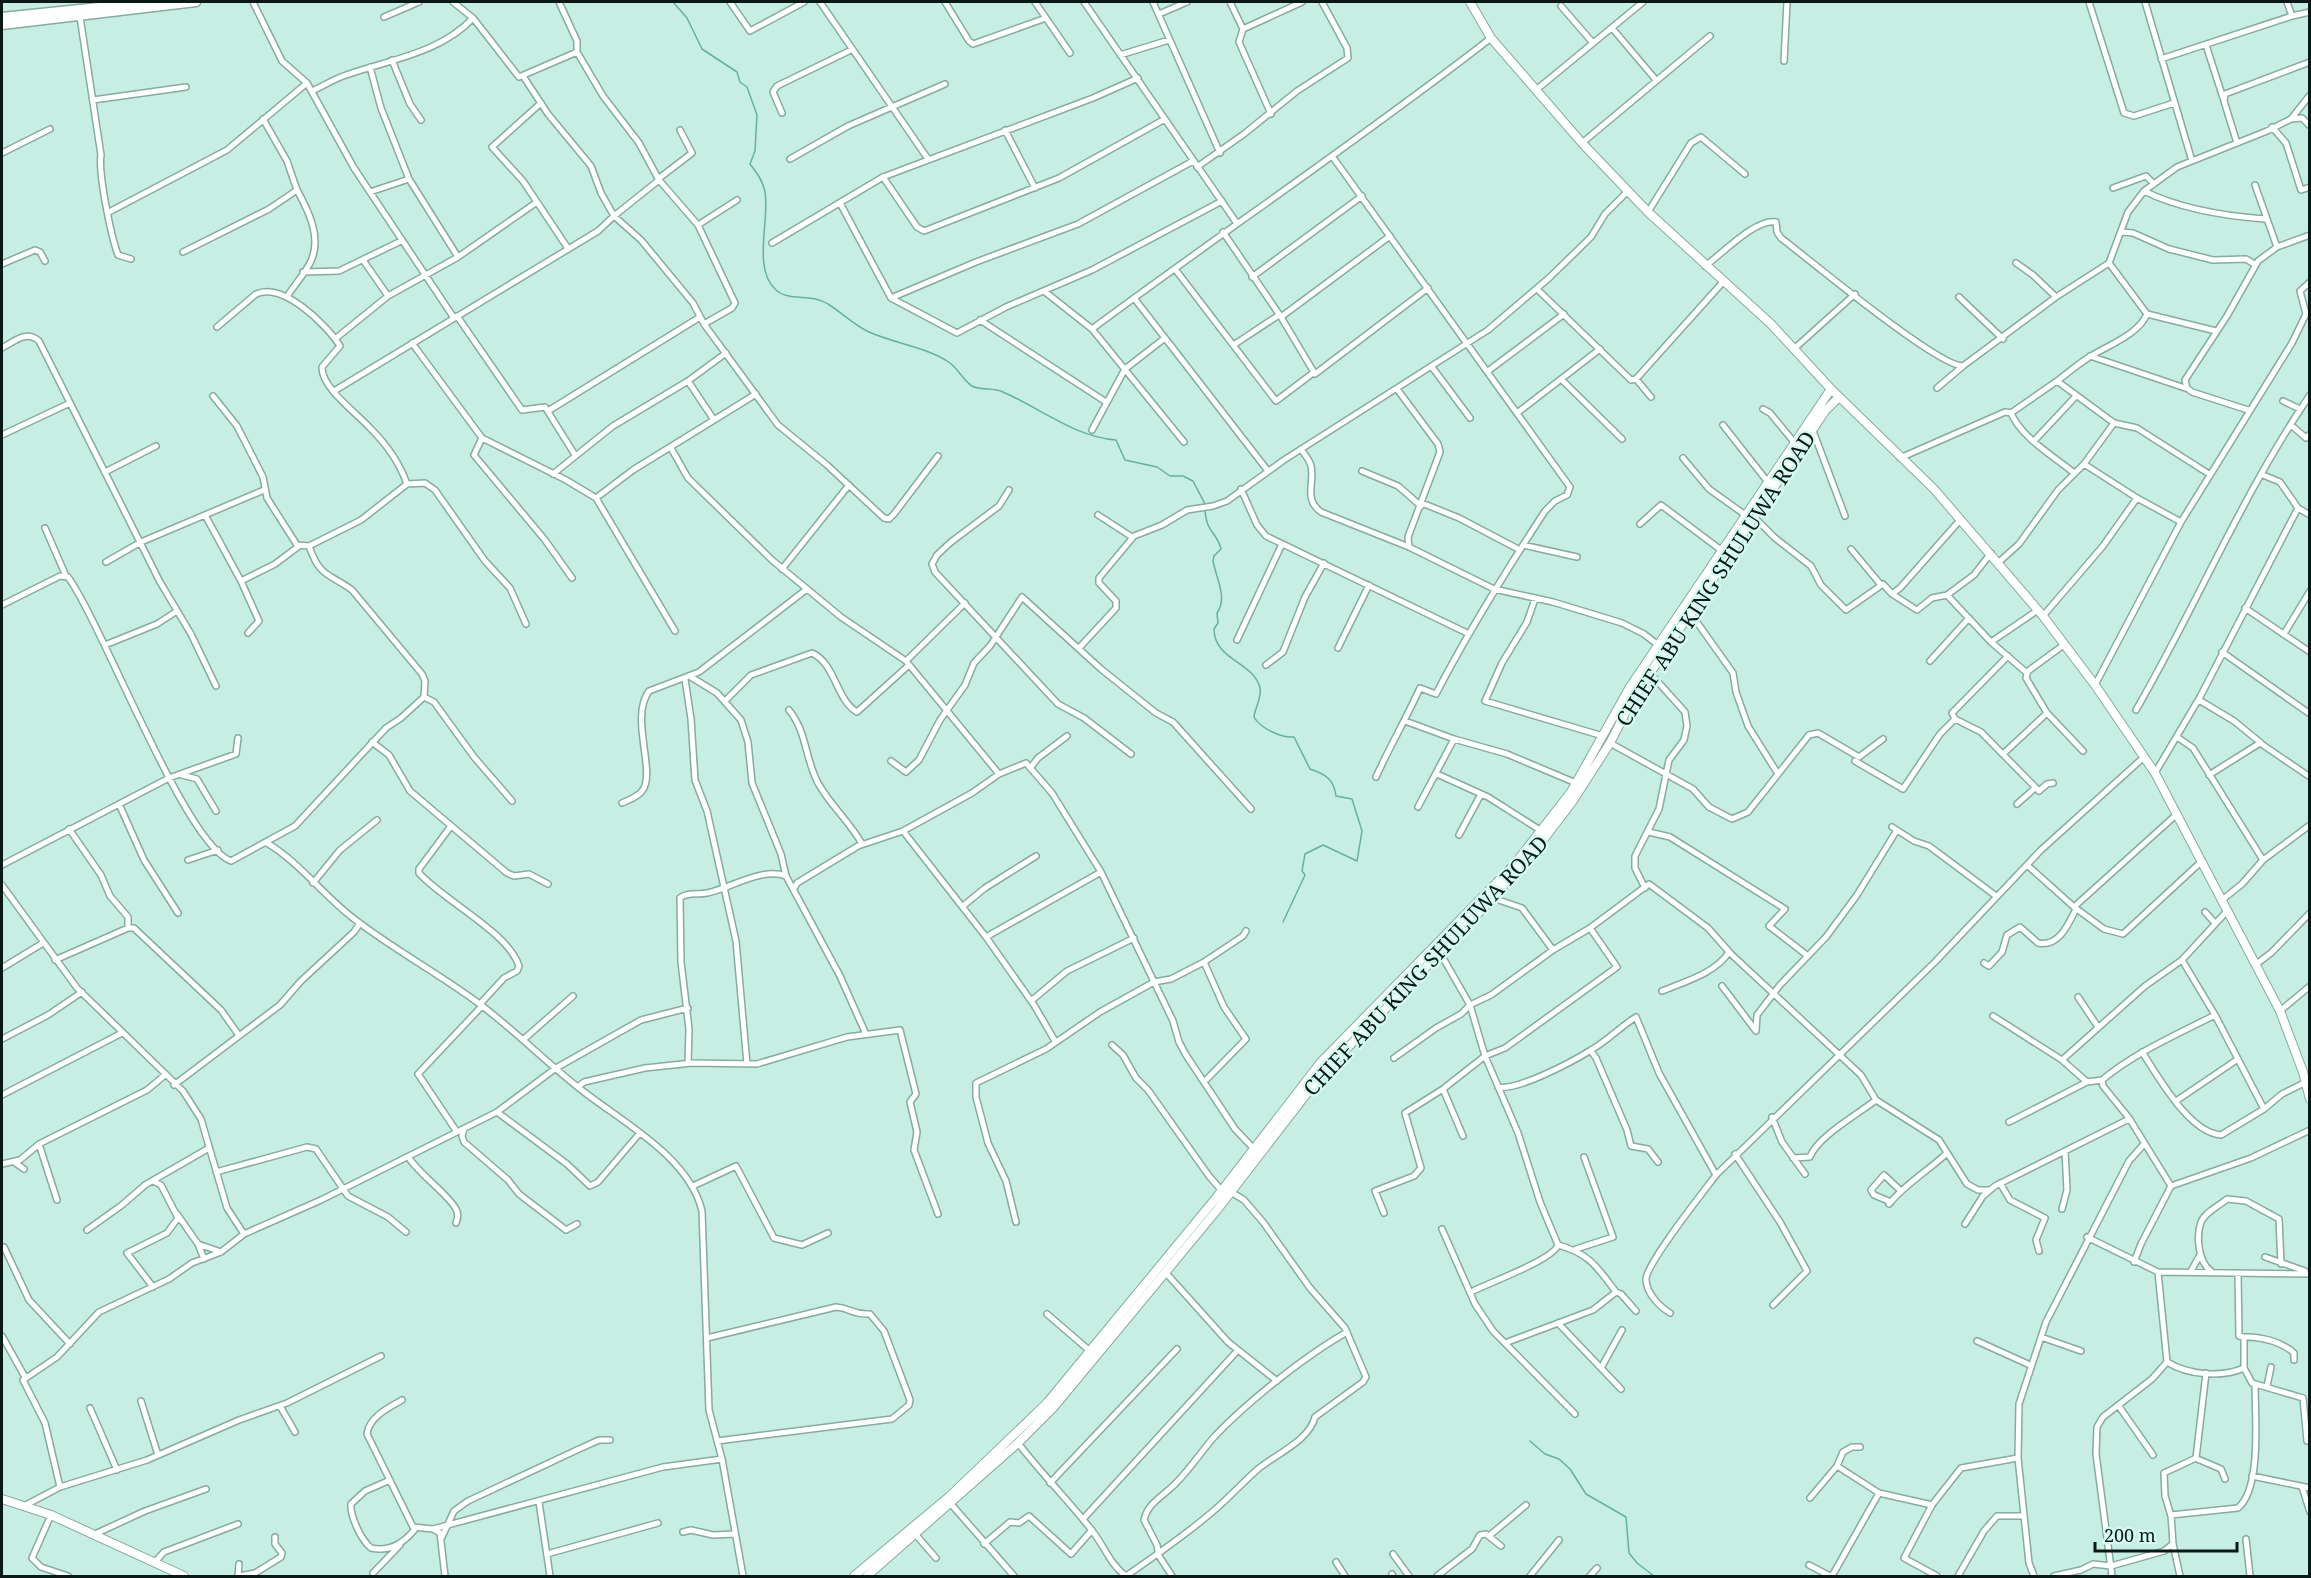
<svg xmlns="http://www.w3.org/2000/svg" width="2311" height="1578" viewBox="0 0 2311 1578" font-family="'Noto Serif',serif">
<style>
.lines{fill:none;stroke-linecap:round;stroke-linejoin:round}
.stream{stroke:#66b19e;stroke-width:1.5}
.street-casing{stroke:#86aba1;stroke-width:8}
.secondary-casing{stroke:#86aba1;stroke-width:10}
.primary-casing{stroke:#86aba1;stroke-width:11}
.street{stroke:#fff;stroke-width:5}
.secondary{stroke:#fff;stroke-width:8}
.primary{stroke:#fff;stroke-width:8}
.labels{text-anchor:middle;stroke-width:5;stroke-linejoin:round;paint-order:stroke}
.street-label{font-size:21px;fill:#0b1916;stroke:#d4fbf0}
</style>
<rect width="100%" height="100%" fill="#c7eee3"/>
<g class="lines">
<path class="stream" d="M673,2L687,18L702,49L737,72L740,82L747,87L757,115L755,151L750,164C757,173 763,181 765,192C770,219 752,269 776,290C789,302 812,293 828,304C841,312 855,326 869,332C893,343 930,348 950,363C959,370 963,380 972,386C981,391 994,387 1003,392C1040,408 1075,437 1116,440L1125,460L1157,467L1170,476H1183L1193,481L1205,504
M1205,509C1206,533 1217,532 1221,549L1214,556L1213,561C1216,578 1228,598 1217,613L1218,623L1214,629C1214,660 1254,662 1260,688C1262,698 1255,707 1254,717C1260,728 1281,738 1294,737L1310,769C1325,774 1334,779 1336,796L1352,799L1362,831L1357,861L1323,845L1305,854L1302,871L1305,875L1283,922
M1530,1441L1545,1454L1559,1459L1570,1469L1586,1494L1626,1517L1629,1553L1637,1563L1654,1576"/>
<defs>
<path id="street" d="M253,2L282,61L307,83L354,168L454,318
M559,2L577,41V52
M730,2L750,31L804,2
M820,2L928,159
M945,2L969,41L973,44L1046,18
M1035,2L1070,53
M1084,2L1236,222
M1153,2L1220,153
M1230,2L1243,29L1239,42L1271,114
M2089,2L2124,113L2134,116L2174,103
M2145,2L2192,161
M2287,2L2292,16L2310,12
M1561,6L1593,43
M1159,14L1187,2
M80,17L101,155C98,173 111,236 118,255L131,259
M384,17L419,2
M473,18L519,77L577,52L603,96L639,143L659,180
M1612,28L1656,80
M1243,29L1302,2
M2206,45L2223,98
M1120,55L1169,40
M2161,59L2292,16
M392,60L410,104L421,120
M1784,61L1787,2
M523,76L548,114L591,166L601,193L614,216L659,180L698,225L735,303L732,308L704,324
M1536,90L1643,2
M312,91C323,86 334,79 346,75C388,60 441,53 473,18L453,2
M93,100L186,87
M782,113L773,92L777,86L851,50
M2291,119L2310,95
M2272,127L2286,143L2301,190L2310,187
M1005,130L1035,188
M1582,143L1710,36
M2237,143L2224,101L2225,94L2310,62
M2,153L50,129
M1332,156L1570,487L1567,495L1555,501L1545,511C1506,571 1469,630 1436,694L1420,688C1406,719 1390,746 1376,777
M790,159L848,126L945,84
M1197,167L1244,134L1297,91L1348,58L1347,48L1322,2
M883,177L917,227L924,231L1059,178L1165,119
M658,179L692,153L680,130
M2255,185L2277,247
M2113,188L2146,176L2154,184
M2144,191C2180,209 2225,216 2265,219
M370,192L409,179
M537,202L523,181L492,147L541,103
M840,203L891,298L957,333L1006,307L1092,270L1222,201
M109,212L227,150L307,83
M1648,212L1691,143L1701,137L1745,174
M698,225L737,200
M1223,232L1281,317L1315,374L1428,288
M2121,232L2133,233L2169,249L2213,260L2246,259L2256,265
M772,243L883,177L1093,98L1138,78
M183,252L269,209L297,190L287,161L263,119
M458,257L537,202L567,247
M363,260L388,296
M2016,263L2033,275L2056,297
M2109,263L2147,314L2216,331
M2,264L35,250L40,252L45,261
M1705,266C1722,254 1756,218 1776,222L1777,232L1781,238C1810,260 1938,367 1963,366L2056,297L2109,263L2128,212L2144,191L2177,167L2267,131L2291,119L2302,118L2310,126
M1175,269L1276,401L1313,373
M303,272L339,271L401,241
M1252,277L1362,196
M1537,289L1631,380L1636,379L1651,397
M1044,291L1092,329L1184,442
M287,297C294,285 305,274 311,261C322,237 308,210 297,190
M1959,297L2003,339
M891,298L976,262L1078,224L1193,161
M1134,298L1268,471
M2147,314C2139,334 2109,345 2091,356C2079,363 2068,373 2057,381L2114,423L2137,428L2209,474
M457,316L522,410L545,407L575,455
M1281,317L1390,236
M980,320L1106,402
M217,327L256,294C283,282 326,324 340,346L322,367C321,388 358,414 371,429C386,444 400,464 407,484
M1092,329C1224,231 1361,139 1491,38
M335,339L388,296L458,257L409,179L381,108L370,67
M412,343L482,438L566,480L596,498L633,470L756,394
M1235,344L1279,315
M2,348C15,341 26,330 39,341L160,582L191,634L216,686
M1795,348L1855,294
M2090,356L2188,389
M1432,367L1470,418
M1488,371L1564,314
M1561,379L1622,439
M1636,379L1723,282
M688,381L714,420
M1937,388L1963,366
M1397,389L1438,444L1440,452L1408,537L1409,547
M334,391L598,231L614,216L641,240L693,303L704,324L778,425L827,465L884,518L889,519L894,514L938,456
M213,396L237,426L263,477L267,498L297,545L309,546L361,520L407,484L425,483L435,490L485,561L510,588L526,624
M2283,401L2300,409
M1763,409L1770,413L1794,442
M2248,410L2192,392L2187,388L2185,380L2227,316L2258,261L2277,247L2310,235
M548,411L700,317
M1517,413L1600,349
M2011,413L2057,381
M1723,425L1767,481
M2291,425L2306,438L2310,434
M1092,430L1125,369L1165,338
M1813,431L1845,516
M2,435L70,403
M482,438L474,455L545,540L572,578
M2034,441L2076,396
M671,448L688,478L772,560L841,617L906,661L999,774
M1301,449C1304,454 1310,460 1311,466C1315,483 1303,499 1321,512L1409,547L1494,589L1553,602L1622,623L1644,634L1658,645
M1683,458L1709,489L1744,514
M1900,458L2005,412L2011,413C2021,437 2053,456 2073,472
M2084,464L2137,498L2181,522
M1362,471L1398,486L1421,506
M105,472L156,446
M553,474L613,426L688,381L726,353
M1241,489L1257,525L1266,536L1467,633
M1009,490L999,506L951,542L937,555L932,564L935,572L1058,704L1084,718L1131,754
M596,498L675,631
M1422,503L1459,518L1520,550
M2298,508L2310,515
M205,515L241,581L275,564L299,546
M1098,515L1132,537
M1753,516L1775,538L1811,566L1821,585L1846,610L1883,584L1892,594L1900,588L1961,519
M1640,524L1661,505L1721,550
M45,528L66,576
M1523,545L1577,557
M1851,549L1881,585
M106,562L141,542L264,490
M1999,562L2019,544L2058,490L2084,464L2114,423
M782,569L849,485
M241,581L259,621L248,633
M1892,594L1917,610L1932,598L1947,595L1974,575L1991,553
M1947,595L1991,642L2038,610
M1535,599L1527,622L1502,663L1485,701L1603,736
M2,605L60,576L68,577C104,627 185,845 231,861L295,826L386,728L401,718L424,697L425,681L422,674L352,590C329,573 320,578 309,546
M2245,608L2310,652
M1689,611L1733,673L1736,692L1748,726L1778,774
M2043,616L2103,546L2137,498
M2284,634L2310,591
M1237,640L1282,544
M1991,642L2027,673
M2065,644L2028,671L2026,678L2047,713L2083,751
M105,645L157,624L177,611
M1079,648L1116,608V601L1099,583V578L1134,536L1162,525L1187,510L1213,506L1227,501L1284,460L1488,330L1549,278L1591,237L1605,214L1628,191
M1338,648L1369,585
M2222,652L2310,714
M2008,656L1952,713L1955,719L1981,732L2039,791L2047,784L2053,783
M906,661L965,603
M1930,661L1969,618
M1266,665L1283,652L1305,597L1324,563
M691,677L717,693L741,720L748,742L752,783L781,854L786,876L840,976L865,1032
M685,679L691,719L695,780L707,811L736,941L747,1064
M2095,685L2181,522L2292,343L2306,314L2300,291L2310,282
M424,697L434,702L474,757L512,801
M2199,700L2234,721L2261,743
M725,701L751,675L812,653C836,664 836,700 857,712L909,665
M789,710C807,732 805,759 818,783C830,805 850,822 862,844
M2136,710C2196,607 2242,494 2310,395
M1405,721L1454,739L1418,807
M2177,737L2193,748L2263,860
M1454,739L1507,754L1576,783
M372,742L389,755L410,791L507,873L514,876L529,874L548,884
M1610,743L1693,789L1709,807L1732,819L1748,812L1809,735L1818,733L1859,757L1883,739
M2003,754L2047,713
M891,761L906,772L919,760L940,720L965,685L974,663L990,646L1022,597L1101,669L1156,713L1173,722L1251,809
M1855,761L1903,789L1940,734L1955,719
M1031,767L1038,758L1067,736
M2155,773L2200,697L2298,508L2280,482L2263,475
M1437,774L1488,797L1540,830
M182,775L197,779L216,811
M2209,775L2260,743L2310,777
M622,803C628,800 638,797 642,791C657,773 629,718 649,691L699,672L807,589
M119,804L144,860L178,913
M2017,804L2035,788
M451,826L419,869V873C444,901 508,932 519,966L517,971L504,978L480,1004
M1892,827L1914,841L1929,846L1996,896
M69,829L101,875L110,896L128,917V928
M903,831L986,937L1034,1005L1055,1041
M1649,832L1670,837L1785,909L1769,926L1808,956
M1459,835L1481,794
M267,843C299,862 323,895 353,918C394,950 440,974 481,1005C515,1031 545,1061 579,1088C620,1121 689,1156 702,1211L709,1410L722,1459L743,1576
M188,860L218,850
M2,865L169,778L236,754L238,738
M2027,865L2074,907L2177,814
M313,883L340,850L377,820
M2,885L77,988L183,1091L201,1119L227,1208L244,1234
M1645,888L1635,868V856L1659,809L1669,760L1684,740L1687,726L1685,712L1650,673
M794,889L797,883L858,846L903,831L972,793L999,774L1026,763L1052,793L1101,872L1173,1021L1179,1042L1186,1055L1235,1129L1254,1149
M1493,898L1522,908L1553,950
M2222,900L2242,884L2263,860L2310,825
M963,906L985,888L1036,856
M2074,907L2104,929L2123,934L2202,861
M2205,912L2215,923
M986,937L1101,872
M1439,951L1470,1005L1485,1056L1518,1133L1540,1202L1558,1245C1553,1260 1488,1283 1471,1292
M55,960L128,928H134L221,1010L238,1034
M2182,960L2228,910
M1984,963L1989,966L2002,952L2007,935L2020,927L2038,943C2059,947 2068,925 2076,909
M2255,965L2271,953L2310,913
M2,968L43,943
M1722,986L1756,1031L1757,1015L1780,985L1826,937L1857,895L1897,830
M1662,991C1684,982 1716,973 1729,952
M2078,997L2098,1027
M1031,1001L1067,971L1134,938
M2280,1011L2310,986
M1993,1016L2062,1060
M2,1039L48,1015L82,992
M524,1039L573,996
M1112,1045L1123,1055L1136,1078L1148,1090L1209,1176L1222,1191
M1591,1051L1596,1058L1627,1130L1631,1146L1648,1149L1658,1162
M2142,1052C2158,1076 2189,1133 2221,1135L2264,1109
M1394,1058L1436,1028L1461,1014L1470,1005L1491,995L1553,950L1590,928L1649,884L1708,928L1731,954L1861,1075L1876,1100L1939,1140L1967,1184L1978,1190H1990
M688,1063L689,1029L681,962L680,898C687,892 698,895 707,893C731,888 762,867 786,876
M2102,1080L2087,1082L2062,1060L2145,986L2182,960L2215,1015
M1204,1082L1246,1039L1224,1007L1204,962
M174,1085L280,1005L301,981L354,932L360,923
M578,1087L584,1082L645,1068L692,1063L757,1064L847,1037L900,1030L916,1094L910,1102L917,1132L914,1150L938,1214
M1498,1087C1517,1091 1572,1062 1591,1050C1607,1041 1620,1027 1636,1017L1659,1073L1716,1175L1935,962L2041,850L2144,757
M2,1095L122,1033
M2176,1101L2238,1059
M497,1112L567,1164L590,1186L598,1182L639,1134
M1772,1117L1782,1142L1805,1174
M2009,1122L2087,1082
M464,1129L462,1136L464,1142L508,1180L519,1194L566,1230L577,1224
M457,1132L418,1074L482,1006
M1463,1136L1443,1089L1485,1056L1505,1048L1617,967L1590,928
M1735,1154L1780,1222L1807,1271L1773,1305
M409,1158C421,1176 448,1194 456,1209C459,1214 458,1218 456,1223
M1793,1158L1810,1157C1817,1137 1858,1114 1876,1100
M14,1162L24,1169
M2,1164L20,1160L38,1145
M216,1172L307,1147L316,1149L348,1196L388,1217L406,1232
M2000,1183L2010,1200L2045,1218L2036,1240L2039,1251
M693,1186L736,1166L774,1238L802,1245L828,1233
M2171,1186L2129,1118L2103,1086L2102,1080C2136,1052 2176,1035 2215,1015L2264,1109L2282,1094L2306,1082
M57,1200L39,1144L147,1090L165,1075
M1891,1202L1874,1195L1871,1190L1884,1175L1900,1190
M1889,1204C1905,1184 1928,1171 1947,1153
M2062,1209L2067,1190L2065,1151
M1384,1213L1375,1191L1414,1176L1421,1168L1405,1113L1443,1089
M177,1214L198,1244L221,1252
M1016,1222L1006,1181L988,1143L976,1097V1083L1046,1049L1100,1012L1154,982L1171,979L1204,962L1243,936L1246,931
M1965,1224L1983,1196L1995,1186L2129,1119
M1442,1229L1475,1304L1493,1331L1575,1414
M87,1230L122,1205L145,1185L209,1148
M2087,1237L2158,1272L2310,1274
M198,1244L204,1259
M4,1247L29,1300L70,1344
M1576,1249L1613,1237L1584,1157
M2265,1257L2305,1271
M2134,1262L2141,1244L2171,1186L2251,1158L2310,1130
M2191,1271L2200,1255
M2211,1271C2198,1262 2196,1236 2201,1222C2205,1212 2219,1206 2227,1199L2246,1201L2279,1219L2281,1264
M1166,1273L1228,1342L1277,1381
M2238,1274L2239,1336L2244,1337V1368
M153,1287L127,1253L167,1233L178,1218L161,1185L153,1181
M1616,1292L1621,1294L1636,1311
M1670,1313C1659,1306 1647,1294 1646,1280C1645,1265 1704,1191 1716,1175
M1047,1314L1090,1351
M1558,1323L1621,1389
M2,1336L25,1377
M2041,1337L2081,1351
M2244,1337C2260,1336 2282,1342 2294,1353V1360
M707,1338L836,1307C851,1308 852,1315 870,1314L884,1331L910,1400L909,1405L892,1419L717,1441
M1977,1341L2030,1365
M1505,1343L1593,1310L1616,1292C1598,1268 1589,1253 1558,1245
M2167,1362C2188,1375 2221,1378 2244,1368L2252,1383L2303,1398L2307,1441
M1601,1368L1622,1330
M2267,1386L2271,1367
M402,1400C388,1408 369,1417 367,1434L413,1527L433,1529L440,1533L445,1576
M141,1401L158,1455
M2118,1405L2153,1455
M280,1406L295,1432
M90,1408L117,1470
M1018,1443C1041,1473 1067,1499 1090,1528C1103,1543 1110,1565 1126,1576
M2195,1458L2221,1469L2225,1479
M1837,1466L1879,1493L1932,1505
M2252,1476L2310,1488
M390,1480L365,1491L351,1504C350,1516 361,1540 371,1548C389,1552 404,1543 415,1529
M1050,1483L1177,1349
M60,1487L45,1423L23,1380L57,1357L99,1312L169,1279L192,1263L221,1252L244,1234L321,1200L497,1112L556,1068L641,1020L688,1008
M2302,1487L2310,1512
M1810,1498L1837,1466L1843,1452L1852,1447H1860
M539,1502L550,1576
M951,1504L1014,1576
M24,1506L60,1487L147,1460L239,1420L287,1403L381,1356
M51,1515L32,1558L41,1567L68,1576
M2171,1516L2165,1496L2164,1473L2196,1458L2206,1373
M1083,1519L1238,1350
M433,1529L663,1467L722,1459
M683,1532L691,1530L713,1535L735,1534
M95,1534L145,1511L206,1489
M916,1535L936,1558
M1489,1536L1526,1505
M442,1537L454,1511L468,1501L579,1449L599,1440H610
M2246,1539L2250,1576
M984,1544L1010,1522L1019,1523L1029,1516L1071,1554L1092,1530
M547,1554L658,1523
M1393,1554L1409,1576
M155,1562L164,1552L238,1524
M1336,1562L1345,1576
M1809,1565L1830,1576
M373,1573L400,1545
M1392,1574L1393,1576
M238,1576L239,1564
M239,1576L255,1573L281,1557L282,1553L275,1544V1537
M1126,1576C1155,1556 1184,1536 1211,1513C1228,1499 1242,1483 1258,1469C1276,1454 1309,1441 1315,1417L1363,1382L1366,1377L1345,1328L1310,1288L1263,1222L1244,1200L1231,1192
M1172,1576L1159,1556L1157,1545L1144,1520C1148,1502 1165,1495 1176,1483C1190,1469 1201,1452 1214,1437C1247,1402 1305,1356 1347,1332
M1437,1576L1472,1549L1480,1535L1486,1534L1501,1546
M1530,1576L1559,1540
M1590,1576L1597,1568
M1832,1576L1879,1493
M1937,1576L1904,1558L1932,1505L1961,1468L2018,1458
M1958,1576L1984,1531L1997,1516H2024
M2034,1576L2029,1563L2018,1458L2019,1404L2046,1322L2129,1161L2144,1144
M2054,1576L2081,1570L2093,1564L2111,1566L2164,1551L2173,1544
M2112,1576L2096,1454L2097,1427L2103,1417L2152,1379L2167,1362L2158,1272
M2180,1576L2173,1544L2171,1515L2238,1508C2262,1488 2255,1415 2255,1384"/>
<path id="secondary" d="M1470,2L1491,38L1582,143L1648,212L1771,324L1831,389L1934,489L2043,616L2095,685L2155,773L2280,1011L2303,1072L2310,1099
M2,1499L51,1515L184,1576
M854,1576L950,1496L1047,1403L1216,1198L1321,1062L1514,865L1571,792L1630,687L1831,389
M867,1576L1018,1443L1053,1408L1217,1210L1321,1075L1493,898L1543,840L1572,802L1610,743L1632,700L1825,411L1839,397"/>
<path id="primary" d="M2,17L148,2
M2,25L196,2"/>
</defs>
<use href="#street" class="street-casing"/>
<use href="#secondary" class="secondary-casing"/>
<use href="#primary" class="primary-casing"/>
<use href="#street" class="street"/>
<use href="#secondary" class="secondary"/>
<use href="#primary" class="primary"/>
</g>
<g class="labels">
<g class="street-label">
<text transform="translate(1716 579) rotate(-57)" y="7">CHIEF ABU KING SHULUWA ROAD</text>
<text transform="translate(1426 966) rotate(-47)" y="7">CHIEF ABU KING SHULUWA ROAD</text>
</g>
</g>
<rect width="2311" height="1578" fill="none" stroke="#0b1916" stroke-width="6"/>
<path d="M2095 1542v9h142v-9" fill="none" stroke="#0b1916" stroke-width="3"/>
<text x="2104" y="1542" font-size="18" fill="#0b1916" stroke="#d4fbf0" stroke-width="4.5" paint-order="stroke">200 m</text>
</svg>
